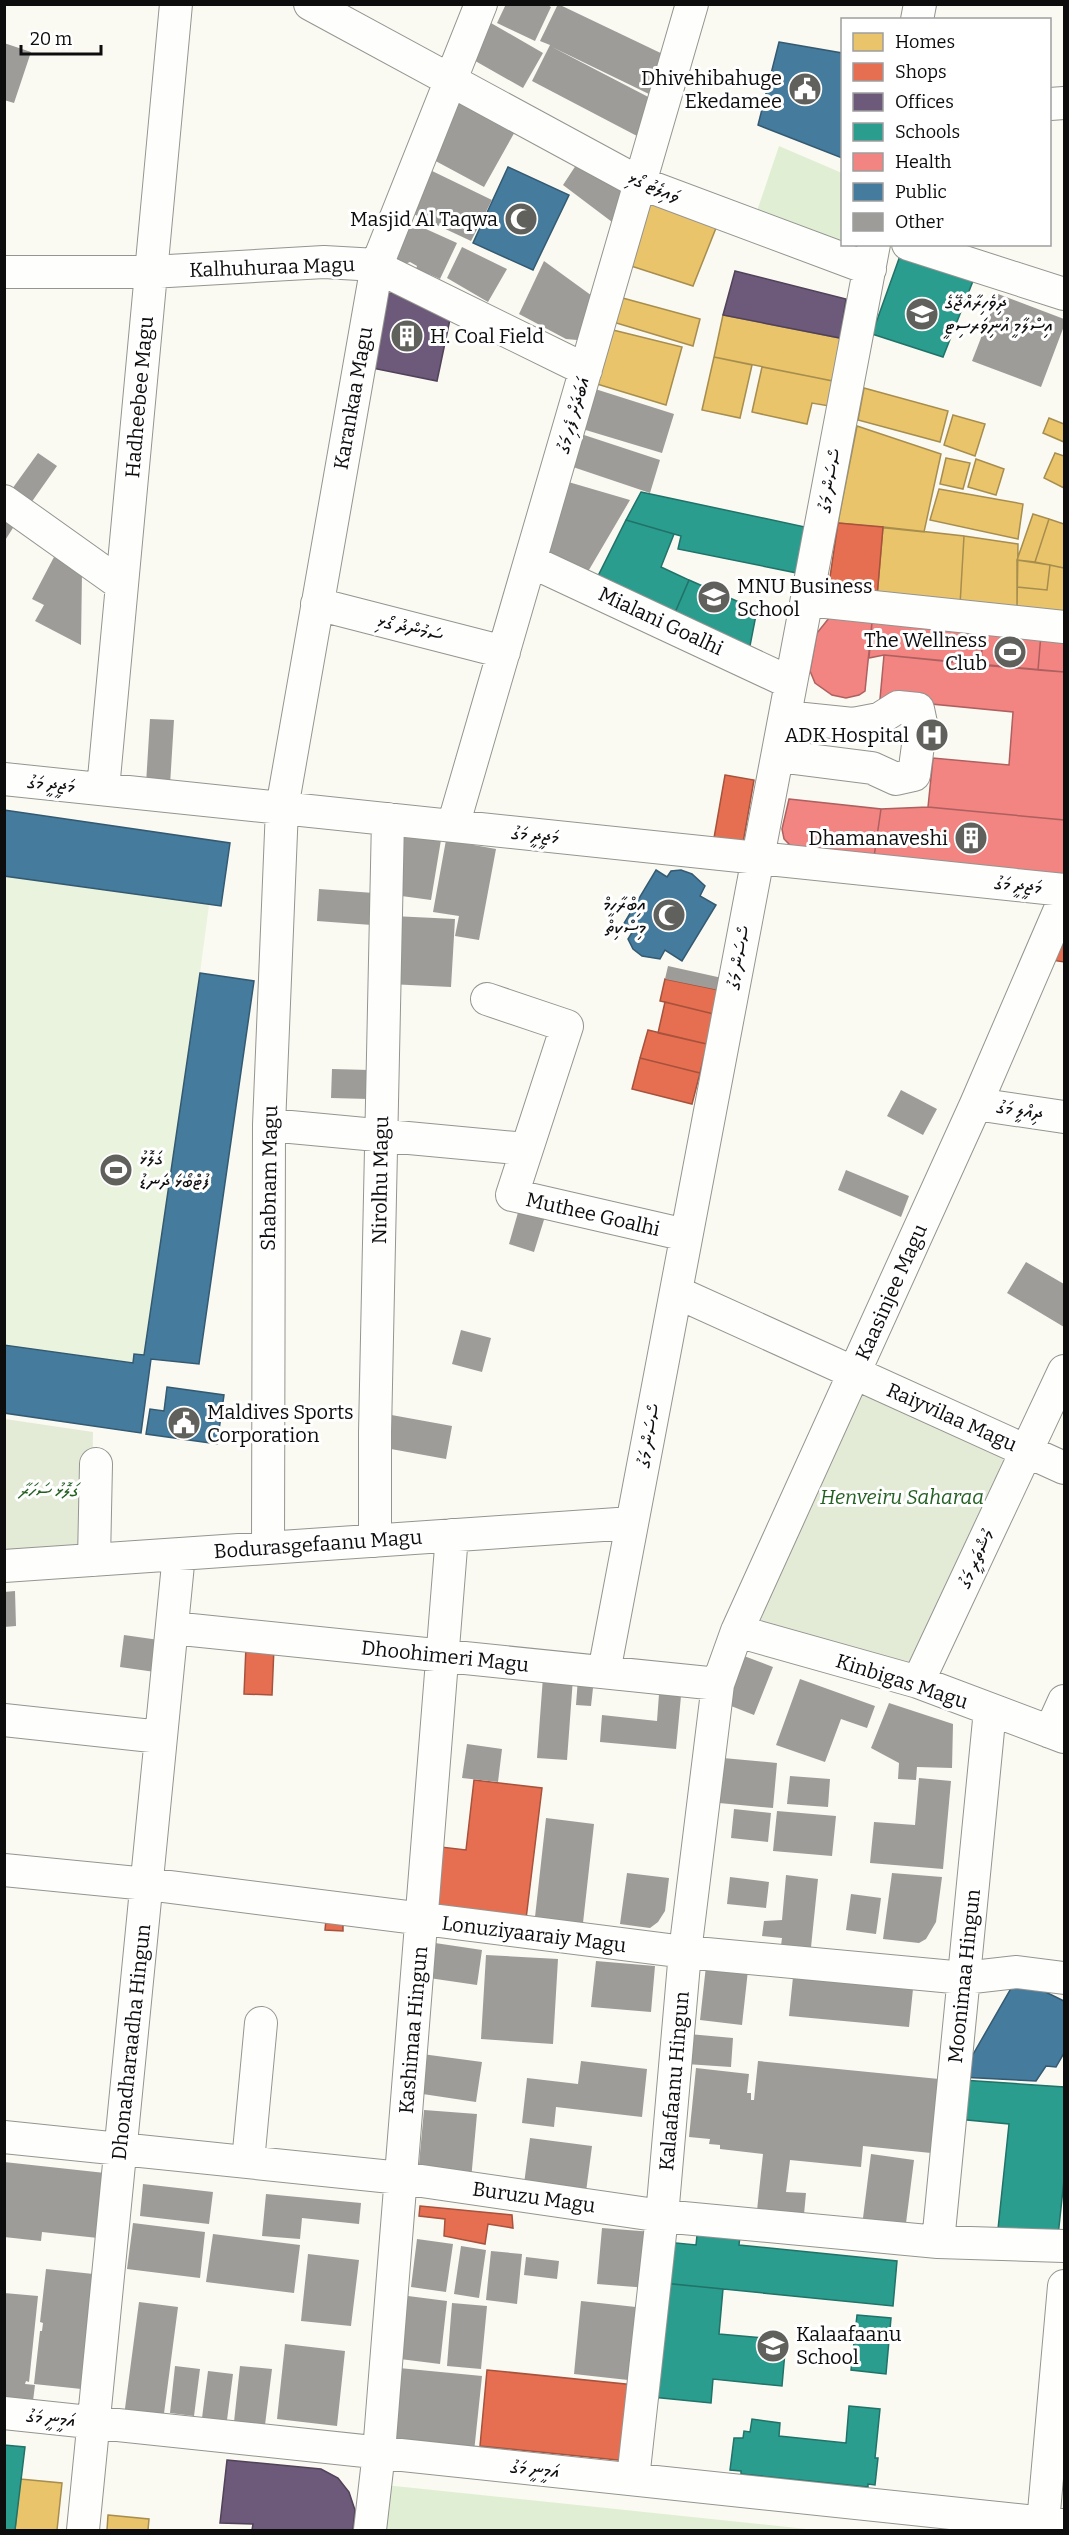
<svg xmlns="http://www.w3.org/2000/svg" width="1069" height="2535" viewBox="0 0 1069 2535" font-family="Bitter,'Noto Sans Thaana',serif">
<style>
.green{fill:#e0efd4}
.cemetery{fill:#e3ebd7}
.pitch{fill:#eaf3dd}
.homes{fill:#e9c46a;stroke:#a78d4e;stroke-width:1.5}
.shops{fill:#e76f51;stroke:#a6523d;stroke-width:1.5}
.offices{fill:#6d597a;stroke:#504259;stroke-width:1.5}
.schools{fill:#2a9d8f;stroke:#217268;stroke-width:1.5}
.health{fill:#f28482;stroke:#ad605f;stroke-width:1.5}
.public{fill:#457b9d;stroke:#345a72;stroke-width:1.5}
.building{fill:#9d9c98}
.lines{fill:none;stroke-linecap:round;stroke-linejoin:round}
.minor-casing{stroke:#949490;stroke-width:34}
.minor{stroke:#fefefd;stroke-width:32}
.labels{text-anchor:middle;stroke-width:6;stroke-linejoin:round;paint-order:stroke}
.poi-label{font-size:20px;fill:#0d0d0d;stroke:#fff;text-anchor:end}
.street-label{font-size:20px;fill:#0d0d0d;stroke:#fff}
.park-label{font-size:20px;font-style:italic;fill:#246022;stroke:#fff}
</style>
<rect width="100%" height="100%" fill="#fafaf2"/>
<path class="green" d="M779,146L842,173V244L869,245L866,258L756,214Z
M385,2485L816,2530H380Z"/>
<path class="cemetery" d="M859,1388L1015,1454L913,1671L751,1624Z
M5,1419L93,1432L91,1549L5,1555Z"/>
<path class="pitch" d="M5,810L230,843L221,906L209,905L200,973L254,981L151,1359L141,1433L5,1413Z"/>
<path class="homes" d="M652,204L718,223L693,286L628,265L644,208Z
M619,297L700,319L693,346L613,322Z
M723,315L840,338L833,381L714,357Z
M613,330L682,347L666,405L597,384Z
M714,357L752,365L740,418L702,410Z
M762,367L833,381L829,406L812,403L807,424L752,412Z
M864,388L948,411L940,442L858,420Z
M953,415L985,424L975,456L944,445Z
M1049,418L1064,424V442L1043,433Z
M857,426L941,454L924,532L838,523Z
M1055,453L1064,456V488L1044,478Z
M946,458L970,463L963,489L940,484Z
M976,459L1004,469L996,495L968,487Z
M939,489L1023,504L1018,539L930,520Z
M1033,514L1049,519L1035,562L1017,560Z
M1049,519L1064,524V568L1035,562Z
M883,527L964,536L960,605L877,597Z
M964,536L1018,544L1017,610L960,605Z
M1017,560L1050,565L1047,590L1017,587Z
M1050,565L1064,568V618L1017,610V587L1047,590Z
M20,2479L62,2483L57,2530H15Z
M108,2515L149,2519L148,2530H107Z"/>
<path class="shops" d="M838,523L883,527L877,597L835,590L832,586L830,577Z
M725,775L754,780L743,843L714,838Z
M1064,929V962L1051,960Z
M665,979L719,990L714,1014L660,1001Z
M665,1002L714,1014L707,1044L658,1033Z
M648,1030L707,1044L700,1073L640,1058Z
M640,1058L700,1073L692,1104L632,1089Z
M246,1646L274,1647L272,1695L244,1694Z
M474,1780L542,1788L526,1919L434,1908L441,1847L466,1850Z
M326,1920L343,1921V1931L325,1930Z
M420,2206L512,2215L513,2228L488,2224L485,2244L444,2236L445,2219L419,2216Z
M487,2370L635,2385L627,2461L480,2446Z"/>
<path class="offices" d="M735,271L846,299L840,338L723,315Z
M378,290L453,305L437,381L362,366Z
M227,2460L321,2469L338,2478L349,2492L355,2510L353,2530H252L253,2524L220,2523Z"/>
<path class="schools" d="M901,253L975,276L943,357L872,334Z
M641,492L805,527L797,573L678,549L681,536L626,520Z
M626,520L674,534L661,567L689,580L674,615L597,578Z
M689,580L757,610L749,651L674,615Z
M962,2080L1064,2087V2180L1058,2236L998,2229L1009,2124L957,2119Z
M698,2226L740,2236L739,2245L897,2261L893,2306L663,2283L666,2242L696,2245Z
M663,2283L723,2289L719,2334L786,2340L782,2386L713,2379L711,2403L652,2397Z
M857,2315L891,2318L886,2374L851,2370Z
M849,2406L880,2409L875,2458H878L875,2485L868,2484V2487L741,2474V2471L730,2470L734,2438H743L744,2431L750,2432L752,2419L780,2423L779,2436L846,2443Z
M4,2445L25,2447L15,2530H4Z"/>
<path class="health" d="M829,618L872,622L865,691L859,695L846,698L832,695L815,683L810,671L817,633Z
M872,622L983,630L981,665L884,655L869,658Z
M983,630L1041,634L1038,670L981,665Z
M1041,634L1064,637V672L1038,670Z
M884,655L1064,672V820L928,807L933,758L1009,765L1013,712L880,699Z
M789,799L881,809L874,857L798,848L790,845L784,839L782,829Z
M928,807L1064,820V875L874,857L881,809Z"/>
<path class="public" d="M779,42L842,53V158L758,125Z
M508,167L569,195L533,270L473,243Z
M4,810L230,843L221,906L4,876Z
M656,870L667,877L671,871L681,870L692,874L705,886L700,896L716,905L682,961L665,950L660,959L642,956L633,949L628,939L633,931L623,925Z
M200,973L254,981L199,1364L151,1359L141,1433L4,1413V1345L133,1363L134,1354L144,1355Z
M167,1387L224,1395L217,1444L146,1434L150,1409L164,1411Z
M1017,1978L1064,2001V2053L1056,2067L1046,2066L1036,2081L960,2077Z"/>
<path class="building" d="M506,4H546L551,7L535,41L497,23Z
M558,4L669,57L651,95L552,47L656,101L637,136L532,81L550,45L540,41Z
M484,19L543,53L523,88L463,54Z
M4,43L31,52L14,103L4,100Z
M462,104L517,128L484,187L430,158L455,105Z
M582,156L631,191L620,228L563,185Z
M428,169L492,200L471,241L407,211Z
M406,220L457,243L440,279L429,274L426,278L415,272L417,266L410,262L405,264L395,259Z
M462,247L507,269L488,302L447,278Z
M544,261L599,301L583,337L577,340L566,339L519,314Z
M998,294L1064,319V326L1041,387L972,361Z
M592,388L674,414L662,453L579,428Z
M578,433L660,460L650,493L567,465Z
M38,453L57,466L26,510L7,496Z
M565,481L630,500L586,575L548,555L543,545Z
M4,512L18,520L4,542Z
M54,557L82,571L81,645L35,621L44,605L32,599Z
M150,719L174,720L170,785L146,784Z
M401,831L442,834L431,900L394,895Z
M446,840L496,849L479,940L455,936L459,916L433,912Z
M319,889L374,893L372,925L317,921Z
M393,916L455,919L451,987L389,984Z
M668,966L722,978L719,990L665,979Z
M332,1069L370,1070L369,1099L331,1098Z
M901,1090L937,1109L923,1135L887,1116Z
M846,1170L909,1196L901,1217L838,1190Z
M521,1202L547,1210L534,1252L509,1244Z
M1026,1262L1064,1284V1327L1007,1293Z
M461,1330L491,1338L482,1372L452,1364Z
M386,1414L452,1426L446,1459L380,1447Z
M15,1591L16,1626L4,1627V1592Z
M124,1635L159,1640L155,1672L120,1667Z
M744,1656L773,1667L754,1715L726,1704Z
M543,1677L573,1678L567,1760L537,1758Z
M578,1678L594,1679L591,1706L576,1705Z
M800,1679L875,1706L867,1728L841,1719L825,1762L776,1745Z
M659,1694L681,1696L676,1749L600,1742L602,1715L657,1721Z
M889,1703L953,1724L952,1768L917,1767L916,1780L898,1779L899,1763L871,1748Z
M467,1744L502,1749L498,1782L462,1778Z
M723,1758L777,1763L773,1808L719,1803Z
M790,1776L830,1779L828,1807L787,1804Z
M919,1778L951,1781L943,1869L870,1863L874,1822L915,1825Z
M734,1809L771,1813L768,1842L731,1838Z
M777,1811L836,1816L832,1856L773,1851Z
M546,1818L594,1824L583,1923L535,1917Z
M627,1873L669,1878L665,1911L658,1922L650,1928L620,1924Z
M892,1873L942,1877L936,1922L926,1939L919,1943L883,1939Z
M786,1875L818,1879L810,1957L780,1953L782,1938L762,1936L764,1921L782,1920Z
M730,1877L769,1882L766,1908L727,1904Z
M851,1894L881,1898L876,1934L846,1930Z
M435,1943L482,1950L477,1985L429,1978Z
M486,1955L558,1959L553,2044L481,2039Z
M596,1961L655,1966L651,2012L591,2007Z
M706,1966L748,1970L742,2025L700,2020Z
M793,1977L913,1989L909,2027L789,2016Z
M689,2034L733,2038L731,2067L686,2064Z
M422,2054L482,2062L476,2102L416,2093Z
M581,2061L647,2069L642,2117L556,2107L554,2127L522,2123L527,2078L578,2084Z
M758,2061L939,2079L931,2153L863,2146L861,2167L790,2160L786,2192L806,2193L803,2225L756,2220L763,2154L720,2149V2145L709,2144L710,2139L689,2137L696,2068L749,2074L747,2093H751V2100H754Z
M424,2110L477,2114L471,2180L418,2175Z
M530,2138L592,2146L586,2192L524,2184Z
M871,2154L914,2160L905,2231L862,2226Z
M4,2162L105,2173L98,2238L42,2232L41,2241L4,2237Z
M143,2184L213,2192L209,2224L140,2216Z
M266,2194L361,2203L359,2224L302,2218L300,2239L262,2236Z
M133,2223L205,2232L200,2278L127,2269Z
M602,2228L653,2232L648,2288L597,2284Z
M213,2234L300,2245L294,2293L206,2282Z
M417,2239L453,2244L446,2292L411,2287Z
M461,2246L486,2250L479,2298L454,2294Z
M491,2251L522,2254L517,2304L486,2300Z
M308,2254L359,2260L351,2326L301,2321Z
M526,2257L559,2261L557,2279L524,2275Z
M46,2269L103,2275L91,2390L34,2384L40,2331H42L43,2323L40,2322Z
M4,2293L38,2296L29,2382L26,2381L25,2384L35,2385L33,2401L4,2404Z
M408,2296L447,2301L440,2364L400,2359Z
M581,2301L645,2308L637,2381L574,2374Z
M139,2302L178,2307L163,2421L124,2416Z
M452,2303L487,2306L481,2369L447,2366Z
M285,2344L345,2351L337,2426L277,2419Z
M175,2366L200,2369L194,2416L170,2413Z
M240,2366L272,2369L265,2425L234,2422Z
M399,2368L482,2376L474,2452L391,2443Z
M208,2371L233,2374L227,2420L202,2418Z"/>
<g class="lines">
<defs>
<path id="minor" d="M310,4L640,183L870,269
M917,20L920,4
M1050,104L1064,103
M908,244L1064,294
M4,272H151L324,262L377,265L389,273L586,370
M4,501L122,585
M530,561L791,683
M807,600L1064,627
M317,604L504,652
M778,756L872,768L896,779L914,775L921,723L918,709L898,707L879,719L853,724L785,717
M4,779L1064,890
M103,789L176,4
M453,826L692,4
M487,999L567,1026L512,1195L686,1235
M976,1104L1064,1117
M269,1125L526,1149
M676,1292L1064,1468
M375,1541V1432L388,819
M268,1548L269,1125L282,808L377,265L481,4
M94,1560L96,1464
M4,1566L632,1523
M172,1628L718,1684
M737,1631L918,1682L1064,1737
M604,1672L874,244
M918,1682L1064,1371
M4,1720L161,1737
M1050,1732L1064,1701
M4,1870L147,1884L685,1952L964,1978L1017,1972L1064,1978
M4,2137L401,2178L662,2216L938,2242L1064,2246
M248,2162L261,2023
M938,2242L990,1710
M4,2413L1064,2525
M633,2479L662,2216L685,1952L718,1684L737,1631L976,1104L1064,900
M1043,2523L1064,2286
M83,2530L179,1554
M370,2530L379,2452L452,1535"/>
</defs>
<use href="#minor" class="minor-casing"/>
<use href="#minor" class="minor"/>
</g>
<defs>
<symbol id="civic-disc" viewBox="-11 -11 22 22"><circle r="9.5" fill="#60605d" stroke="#fff"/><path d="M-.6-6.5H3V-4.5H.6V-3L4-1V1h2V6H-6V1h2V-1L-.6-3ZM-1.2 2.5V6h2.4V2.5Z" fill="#fff"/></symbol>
<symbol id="mosque-disc" viewBox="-11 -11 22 22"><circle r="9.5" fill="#60605d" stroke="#fff"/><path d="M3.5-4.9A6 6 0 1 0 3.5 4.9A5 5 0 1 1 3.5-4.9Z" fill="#fff"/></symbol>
<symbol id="university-disc" viewBox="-11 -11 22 22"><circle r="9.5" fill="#60605d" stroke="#fff"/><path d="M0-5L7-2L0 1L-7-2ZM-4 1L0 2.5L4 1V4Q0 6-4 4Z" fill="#fff"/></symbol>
<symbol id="building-disc" viewBox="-11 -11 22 22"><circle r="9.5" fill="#60605d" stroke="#fff"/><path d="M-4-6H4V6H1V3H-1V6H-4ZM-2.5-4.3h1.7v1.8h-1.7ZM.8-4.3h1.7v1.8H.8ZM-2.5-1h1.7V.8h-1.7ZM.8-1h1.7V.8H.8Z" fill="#fff"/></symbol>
<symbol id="stadium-disc" viewBox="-11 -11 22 22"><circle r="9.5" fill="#60605d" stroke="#fff"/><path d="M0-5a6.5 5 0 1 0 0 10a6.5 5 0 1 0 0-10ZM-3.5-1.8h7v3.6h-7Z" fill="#fff"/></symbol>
<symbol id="hospital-disc" viewBox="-11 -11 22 22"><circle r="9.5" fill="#60605d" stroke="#fff"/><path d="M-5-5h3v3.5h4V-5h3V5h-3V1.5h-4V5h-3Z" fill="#fff"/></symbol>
<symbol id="school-disc" viewBox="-11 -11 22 22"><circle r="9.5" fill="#60605d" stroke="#fff"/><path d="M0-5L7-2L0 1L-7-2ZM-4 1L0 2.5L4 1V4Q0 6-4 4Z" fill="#fff"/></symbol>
</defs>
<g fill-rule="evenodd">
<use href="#civic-disc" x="786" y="70" width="38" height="38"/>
<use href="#mosque-disc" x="502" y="200" width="38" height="38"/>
<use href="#university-disc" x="903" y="295" width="38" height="38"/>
<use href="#building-disc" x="388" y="317" width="38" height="38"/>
<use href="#university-disc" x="695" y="578" width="38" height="38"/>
<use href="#stadium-disc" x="991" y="633" width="38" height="38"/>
<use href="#hospital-disc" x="913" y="716" width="38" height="38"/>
<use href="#building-disc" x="952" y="819" width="38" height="38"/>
<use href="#mosque-disc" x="650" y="896" width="38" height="38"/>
<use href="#stadium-disc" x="97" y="1151" width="38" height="38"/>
<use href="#civic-disc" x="165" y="1404" width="38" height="38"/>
<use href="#school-disc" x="754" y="2327" width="38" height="38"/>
</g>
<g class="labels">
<g class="poi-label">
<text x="782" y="85">Dhivehibahuge<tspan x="782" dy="23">Ekedamee</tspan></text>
<text x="498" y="226">Masjid Al Taqwa</text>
<text x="945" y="309" text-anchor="start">ދިވެހިރާއްޖޭގެ<tspan x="945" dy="23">އިސްލާމީ އުނިވަރސިޓީ</tspan></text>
<text x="430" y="343" text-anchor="start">H. Coal Field</text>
<text x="737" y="593" text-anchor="start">MNU Business<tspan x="737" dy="23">School</tspan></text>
<text x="987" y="647">The Wellness<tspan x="987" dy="23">Club</tspan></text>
<text x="909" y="742">ADK Hospital</text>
<text x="948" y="845">Dhamanaveshi</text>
<text x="646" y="911">އިބްރާހީމް<tspan x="646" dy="23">މިސްކިތް</tspan></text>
<text x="139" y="1165" text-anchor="start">ގަލޮޅު<tspan x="139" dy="23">ފުޓްބޯޅަ ދަނޑު</tspan></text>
<text x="207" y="1419" text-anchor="start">Maldives Sports<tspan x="207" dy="23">Corporation</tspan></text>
<text x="796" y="2341" text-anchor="start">Kalaafaanu<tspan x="796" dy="23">School</tspan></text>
</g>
<g class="street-label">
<text transform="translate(654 187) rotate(23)" y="7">ވައިލެޓު ގޯޅި</text>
<text transform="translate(272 267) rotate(-2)" y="7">Kalhuhuraa Magu</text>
<text transform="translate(139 397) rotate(-85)" y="7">Hadheebee Magu</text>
<text transform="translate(353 398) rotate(-80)" y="7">Karankaa Magu</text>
<text transform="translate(573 415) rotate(-74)" y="7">އަބަދަށް ފެހި މަގު</text>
<text transform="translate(830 481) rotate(-79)" y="7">ސޯސަން މަގު</text>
<text transform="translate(661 621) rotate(25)" y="7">Mialani Goalhi</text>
<text transform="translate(410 628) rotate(14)" y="7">ސަމުންދު ގޯޅި</text>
<text transform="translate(51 784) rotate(6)" y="7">މަޖީދީ މަގު</text>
<text transform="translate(535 835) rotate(6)" y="7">މަޖީދީ މަގު</text>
<text transform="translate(1018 885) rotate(6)" y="7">މަޖީދީ މަގު</text>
<text transform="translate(739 958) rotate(-79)" y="7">ސޯސަން މަގު</text>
<text transform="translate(1020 1110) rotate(9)" y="7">ދިއްލީ މަގު</text>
<text transform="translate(269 1178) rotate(-89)" y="7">Shabnam Magu</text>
<text transform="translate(380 1180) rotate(-89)" y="7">Nirolhu Magu</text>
<text transform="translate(593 1214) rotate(13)" y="7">Muthee Goalhi</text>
<text transform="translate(891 1292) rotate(-66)" y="7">Kaasinjee Magu</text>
<text transform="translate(952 1417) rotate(24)" y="7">Raiyvilaa Magu</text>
<text transform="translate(649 1436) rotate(-79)" y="7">ސޯސަން މަގު</text>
<text transform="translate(318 1544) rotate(-4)" y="7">Bodurasgefaanu Magu</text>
<text transform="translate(976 1559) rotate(-65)" y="7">މުޝްތަރީ މަގު</text>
<text transform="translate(445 1656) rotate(6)" y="7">Dhoohimeri Magu</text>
<text transform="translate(902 1681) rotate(18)" y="7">Kinbigas Magu</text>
<text transform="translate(534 1934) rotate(7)" y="7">Lonuziyaaraiy Magu</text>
<text transform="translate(964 1976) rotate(-84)" y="7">Moonimaa Hingun</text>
<text transform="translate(413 2030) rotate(-85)" y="7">Kashimaa Hingun</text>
<text transform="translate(131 2042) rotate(-84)" y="7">Dhonadharaadha Hingun</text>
<text transform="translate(674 2081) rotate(-85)" y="7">Kalaafaanu Hingun</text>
<text transform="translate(534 2197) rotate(8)" y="7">Buruzu Magu</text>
<text transform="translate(51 2418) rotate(6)" y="7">އަމީނީ މަގު</text>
<text transform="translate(535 2469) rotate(6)" y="7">އަމީނީ މަގު</text>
</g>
<g class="park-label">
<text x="48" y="1497">ގަލޮޅު ސަހަރާ</text>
<text x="902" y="1504">Henveiru Saharaa</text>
</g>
</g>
<rect width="1069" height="2535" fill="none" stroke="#0d0d0d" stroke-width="12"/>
<rect x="841" y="18" width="210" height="228" fill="#ffffff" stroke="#9e9e9e" stroke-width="1.5"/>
<rect x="853" y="33" width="30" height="18" fill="#e9c46a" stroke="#9e9e9e" stroke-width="1.5"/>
<text x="895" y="48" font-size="18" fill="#0d0d0d">Homes</text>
<rect x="853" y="63" width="30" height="18" fill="#e76f51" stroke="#9e9e9e" stroke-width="1.5"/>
<text x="895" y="78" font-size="18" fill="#0d0d0d">Shops</text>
<rect x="853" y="93" width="30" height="18" fill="#6d597a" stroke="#9e9e9e" stroke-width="1.5"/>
<text x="895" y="108" font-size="18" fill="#0d0d0d">Offices</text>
<rect x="853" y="123" width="30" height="18" fill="#2a9d8f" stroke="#9e9e9e" stroke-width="1.5"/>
<text x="895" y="138" font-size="18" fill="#0d0d0d">Schools</text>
<rect x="853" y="153" width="30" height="18" fill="#f28482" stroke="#9e9e9e" stroke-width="1.5"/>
<text x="895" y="168" font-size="18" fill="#0d0d0d">Health</text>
<rect x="853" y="183" width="30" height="18" fill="#457b9d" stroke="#9e9e9e" stroke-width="1.5"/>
<text x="895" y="198" font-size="18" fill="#0d0d0d">Public</text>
<rect x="853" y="213" width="30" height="18" fill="#9d9c98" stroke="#9e9e9e" stroke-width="1.5"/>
<text x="895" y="228" font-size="18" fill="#0d0d0d">Other</text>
<path d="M21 45v9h80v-9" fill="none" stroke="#0d0d0d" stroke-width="3"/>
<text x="30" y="45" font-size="18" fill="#0d0d0d" stroke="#ffffff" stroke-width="4.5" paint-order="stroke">20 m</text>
</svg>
